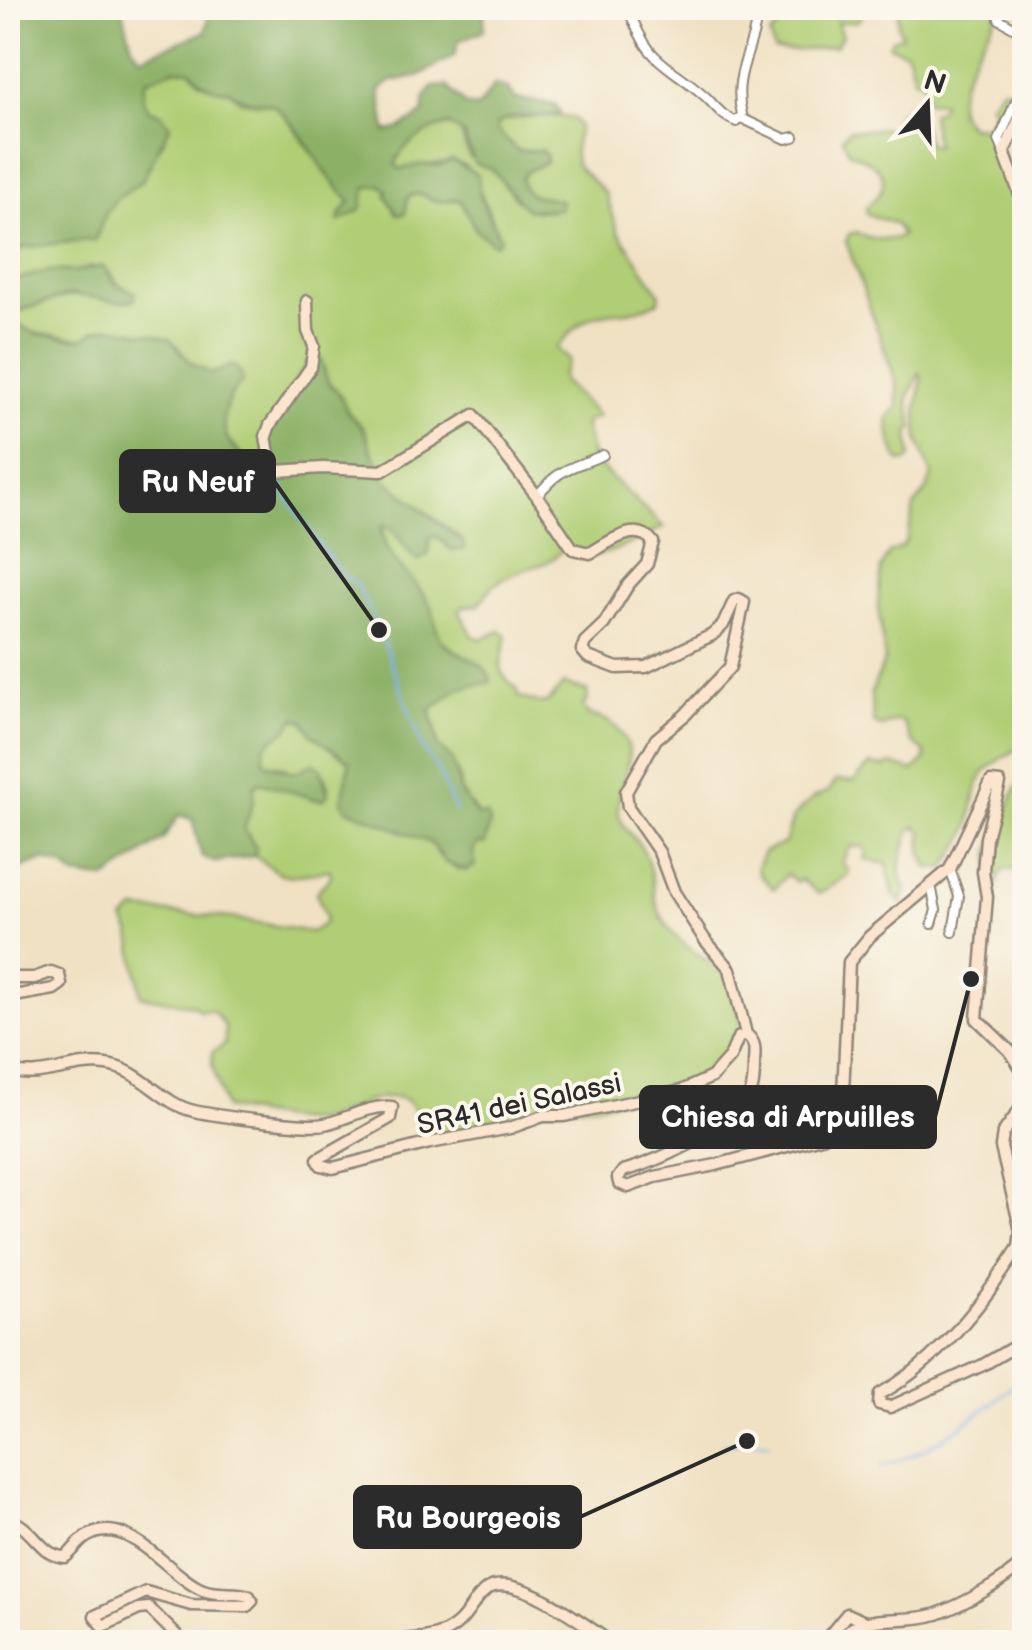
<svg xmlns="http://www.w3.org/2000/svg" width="1032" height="1650" viewBox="0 0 1032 1650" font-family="'Balsamiq Sans',sans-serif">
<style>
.green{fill:#b0ce75;stroke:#6e7c50;stroke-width:2.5}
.forest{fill:#8cb166;stroke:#5c6e48;stroke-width:2.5}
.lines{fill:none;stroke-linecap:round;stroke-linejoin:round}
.stream{stroke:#82b0ec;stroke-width:2.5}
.street-casing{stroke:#8e8677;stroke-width:12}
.secondary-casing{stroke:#8e8677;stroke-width:15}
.street{stroke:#fff;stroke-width:8}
.secondary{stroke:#fce5cf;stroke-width:10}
.labels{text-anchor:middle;stroke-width:8;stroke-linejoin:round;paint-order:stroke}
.street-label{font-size:28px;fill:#2b2b2b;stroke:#fbf7ec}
.leader{fill:none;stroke:#2b2b2b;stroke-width:4}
.callout-dot{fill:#2b2b2b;stroke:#fbf7ec;stroke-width:4}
.callout{fill:#2b2b2b;stroke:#2b2b2b;stroke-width:4}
.callout-label{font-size:30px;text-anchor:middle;font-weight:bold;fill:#fff}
</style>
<rect width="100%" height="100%" fill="#fbf7ec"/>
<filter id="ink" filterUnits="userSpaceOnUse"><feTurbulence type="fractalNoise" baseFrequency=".01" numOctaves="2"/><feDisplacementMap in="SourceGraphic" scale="20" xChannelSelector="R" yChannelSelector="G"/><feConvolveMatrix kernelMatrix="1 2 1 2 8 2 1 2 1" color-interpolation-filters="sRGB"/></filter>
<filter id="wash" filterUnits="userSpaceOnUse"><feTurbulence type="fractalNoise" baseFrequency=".0048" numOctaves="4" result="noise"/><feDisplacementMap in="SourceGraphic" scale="40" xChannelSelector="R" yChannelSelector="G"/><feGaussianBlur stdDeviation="2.25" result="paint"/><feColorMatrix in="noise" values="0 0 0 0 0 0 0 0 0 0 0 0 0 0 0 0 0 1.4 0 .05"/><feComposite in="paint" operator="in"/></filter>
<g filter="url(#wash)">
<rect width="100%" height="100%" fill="#f0e1c3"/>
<path class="green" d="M788,8H862L861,18L856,22H837L842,36L835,46C815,49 795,52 774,50L770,36L785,19Z
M899,8H998L996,18C984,37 950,92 960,113C962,118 966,122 970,126L984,127L994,115L990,103L1003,87L1011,92L1004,105L1012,112L997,144L1024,215V744C1013,753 993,762 985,772C974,787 974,802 971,819C968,837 954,854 944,869L928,867L922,853V831L916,826L910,830C904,853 894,868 906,889L902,904L893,894L887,864L865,860L867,852L863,846L850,847L842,863L849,871L847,876L819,894L801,879L796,882L787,874L774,889L759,874L757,867L764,852L785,843L793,817L813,798L828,792L837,780L853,782L870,765L884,767L891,764L913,771L925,760V752L912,742L903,722L895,721L881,727L874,723L871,694L885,659L878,606L881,568L889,553L902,547L907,540L914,507L927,490L932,475L918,439L917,409L922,379L920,373L908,397L913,428L909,433L911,456L906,462L899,461L891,441L888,418L898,406L897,384L846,241L849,234L856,232C869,239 889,243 902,235L895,224L867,214L866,207C898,181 881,164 850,153L842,138L849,130C867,133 878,125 893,130L899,113L909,106L922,126L929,145L936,146L931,114L941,108L942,102L927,101L924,83L914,78L907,52L889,46L892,39L902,36L898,26Z
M175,69L191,70L200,82L229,90L241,101L273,104C304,133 319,173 352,201L341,213L363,195L366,188L380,185L408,196L423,193L437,201L460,200L468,214L500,238C490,221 476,169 462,164C453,160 411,167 400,169L395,164C402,143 436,120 458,128L470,158L491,168L516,199L535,211L551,210L546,197L539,198L526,193L521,179L526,172L546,162V155L541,150L518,151L497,132V124C510,115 559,114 574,119L579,126L574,149L576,165L605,193L618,232L660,294L659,301C630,315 620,309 594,316C582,319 563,339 557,349L569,360L562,375L563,382L598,416L584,423L592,456L609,476L664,527C632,541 595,568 562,550C540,577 505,559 479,605L465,606L459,611L473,636L481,639L501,631L507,636C501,664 493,670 517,689L519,697L541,704L549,702L563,684L587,691L588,699L583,706L588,715C602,717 613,722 621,733C642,759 614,785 619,814C621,829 638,839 644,852C651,867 652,882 655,898C664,938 696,953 728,973L742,1024L727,1057L705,1076L673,1090L594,1105H556L502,1123L435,1134L423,1131C419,1122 414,1102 403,1099C373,1089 342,1120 312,1121C284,1121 253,1113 225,1108L212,1064V1053L225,1044V1026L212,1010L201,1011L193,1005L141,996L131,934L124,920L135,910L230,918L311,932L324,924L326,916L316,893L331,876L330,870C287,875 291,885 255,856L256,848L244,829L254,785L261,782L315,799L329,788L320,767L294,773L281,766L265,763C260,743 271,742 284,731C289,728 292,722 295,718L304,721L313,735L350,762L342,801L348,809L431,843L440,857L459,871L477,843L480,818L461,792L458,773L438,747L435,724L430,714L433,707C449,700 451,687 473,683L461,655L440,639L428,601L405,576L385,544L382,525L393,530L412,556L429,548L430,537H438L449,548L462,540L380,476L364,429L348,413L339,393L328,382L267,468L260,467L241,454L226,438L223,414L230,393L211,374L190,362L176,344L155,335L95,331L82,339L29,332L16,324L15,317L19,311C59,301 67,288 110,301L122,289L108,271L91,267L77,271H47L18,279L8,275L11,259L22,248C47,245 70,241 95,240L107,211L117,199L142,181L153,153L164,141L143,98L145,80Z
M1024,779V871L1003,869L991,897L990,852L1016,789Z"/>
<path class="forest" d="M8,8H122L132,46L141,57L205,32L211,8H484V30L458,41L455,55L418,76L391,81L380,90L386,132L399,129L423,114L425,98L433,87L447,86L465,105L478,108L494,85L507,88L516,99L555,104L560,114C539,119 515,112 497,124V131L518,151L541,150L546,155V162L526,172L521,179C526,204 544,192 561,201L559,209L527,210L491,168L475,164L463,134L449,125C430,128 401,145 395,164L400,169L422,164L438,166L452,160L478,175L480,197L500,239L495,245L476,230L460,200C451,198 445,203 437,201C424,198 423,191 408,196L405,214H397L386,195L387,190L380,185L366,188L361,210L338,222L341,213L351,201C320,174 308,136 278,109C264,96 250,109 229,90C210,90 203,85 191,70L175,69L145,81L143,98L148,109L162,114L170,126L142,181L117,199L107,211L95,240C70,240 47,245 22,248L8,266Z
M103,266L116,284L136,293L134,300L119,302L71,294L19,311L15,317L16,324L37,334L75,339H82L95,331L110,327L155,335L170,339L190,362L211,374L233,365L242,375V382C209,414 223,457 266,467L263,436L309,360L314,356L321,360L328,382L339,393L348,413L364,429L371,451L382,467L381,476L464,543V550H452L438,537H430L428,555L419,560C403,551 402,531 383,525L381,529C384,561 419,580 431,607C437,620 434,632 444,643C460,659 482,656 491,680L489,683C453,687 456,690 430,710L438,747L452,759L461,792L477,816L487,815L490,822L485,844H477L473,850L475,865L467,871L446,863L431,843L347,809L342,801L350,762L313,735L304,721L296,718C292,722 289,728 285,731C271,742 260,742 265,763L294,773L314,763L320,767L328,795L323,800L315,799L261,782L254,785V800L244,829L256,848L255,856L215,862L202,857L192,819L179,815L163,839L106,879L75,876L64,866L43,860L14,871L8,894V275L18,279L47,271H77Z"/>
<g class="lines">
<path class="stream" d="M277,474L288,499L304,523L337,568L357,586L379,630L423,748L438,771L456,811
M722,1445L747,1441L769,1444
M882,1466C932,1453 987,1409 1024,1375"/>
</g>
</g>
<g filter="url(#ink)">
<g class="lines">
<defs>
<path id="street" d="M628,8C651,68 663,59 706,97C716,107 724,118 737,122L742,114C731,75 756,46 758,8
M999,19L1024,33
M741,118L786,139L794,137
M1004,152L999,140L1024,83
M537,496C561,466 571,469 603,455
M950,869L959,896L953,932
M931,885L936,910L932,924"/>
<path id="secondary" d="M1024,109L1004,152L1024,206
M307,301L308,331L314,346L311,367L270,425L266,436L271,466L277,471L323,468L382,471L474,415L537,496L573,549L590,553C608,543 636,520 653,542L647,564L628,585L604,624L585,642L582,650L588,657L617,668L646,667L712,635L723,625L734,601L739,599L744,602L730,667L685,715L656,739L626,792L628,807L659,852L674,892L705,940L730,969L746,1034
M8,978H34L51,972L59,975L61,984L54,989L8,997
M8,1070C39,1082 73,1060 106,1065C141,1069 161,1104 194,1111C216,1116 307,1128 325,1124C347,1119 368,1105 392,1107L390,1118L318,1159L321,1165L333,1168L430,1143L510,1128L543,1116H564L681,1091L712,1077L730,1057L738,1038L746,1034C756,1042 755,1050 754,1062C754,1077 754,1093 744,1106C728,1130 652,1163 623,1171L618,1178L619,1183L628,1187L655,1177L716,1165L821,1137L838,1128L842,1115L849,962L870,936L950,869L991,782L1000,783L986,838L983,872L987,897L977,1019L1010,1051L1024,1072
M1024,1104L1003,1133L1001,1147L1021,1231L1019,1247C985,1301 937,1363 880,1394L879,1404L890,1407L983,1365L1024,1341
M8,1520C33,1525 39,1556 65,1557C74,1551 77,1542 88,1536C130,1513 168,1576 203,1590C219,1596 234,1591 249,1596L252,1601L247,1606L191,1605L146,1592L95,1616L103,1626L139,1609L149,1608L183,1642
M374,1642C397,1638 421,1642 443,1633C467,1623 470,1602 486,1590C513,1569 587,1626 610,1642
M824,1642L847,1614L865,1622
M837,1642C862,1608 901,1626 937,1614C967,1603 1000,1583 1024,1563"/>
</defs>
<use href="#street" class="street-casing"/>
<use href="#secondary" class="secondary-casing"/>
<use href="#street" class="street"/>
<use href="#secondary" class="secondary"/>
</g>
</g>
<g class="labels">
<g class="street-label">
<text transform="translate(519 1103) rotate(-12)" y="10">SR41 dei Salassi</text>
</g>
</g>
<path class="leader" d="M379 630L274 481M971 979L935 1117M747 1441L580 1517"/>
<g class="callout-dot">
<circle cx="379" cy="630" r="10"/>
<circle cx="971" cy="979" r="10"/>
<circle cx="747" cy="1441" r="10"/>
</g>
<g class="callout">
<rect x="121" y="451" width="153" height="60" rx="10"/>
<rect x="641" y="1087" width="294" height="60" rx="10"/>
<rect x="355" y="1487" width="225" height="60" rx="10"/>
</g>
<g class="callout-label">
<text x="198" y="492">Ru Neuf</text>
<text x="788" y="1127">Chiesa di Arpuilles</text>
<text x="468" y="1528">Ru Bourgeois</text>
</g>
<rect width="1032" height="1650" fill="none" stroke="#fbf7ec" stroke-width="40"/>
<g transform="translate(927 105) rotate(19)" stroke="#fbf7ec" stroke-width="8" paint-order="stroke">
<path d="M0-8L18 38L0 25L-18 38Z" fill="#2b2b2b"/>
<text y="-15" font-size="28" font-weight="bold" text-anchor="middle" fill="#2b2b2b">N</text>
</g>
</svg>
